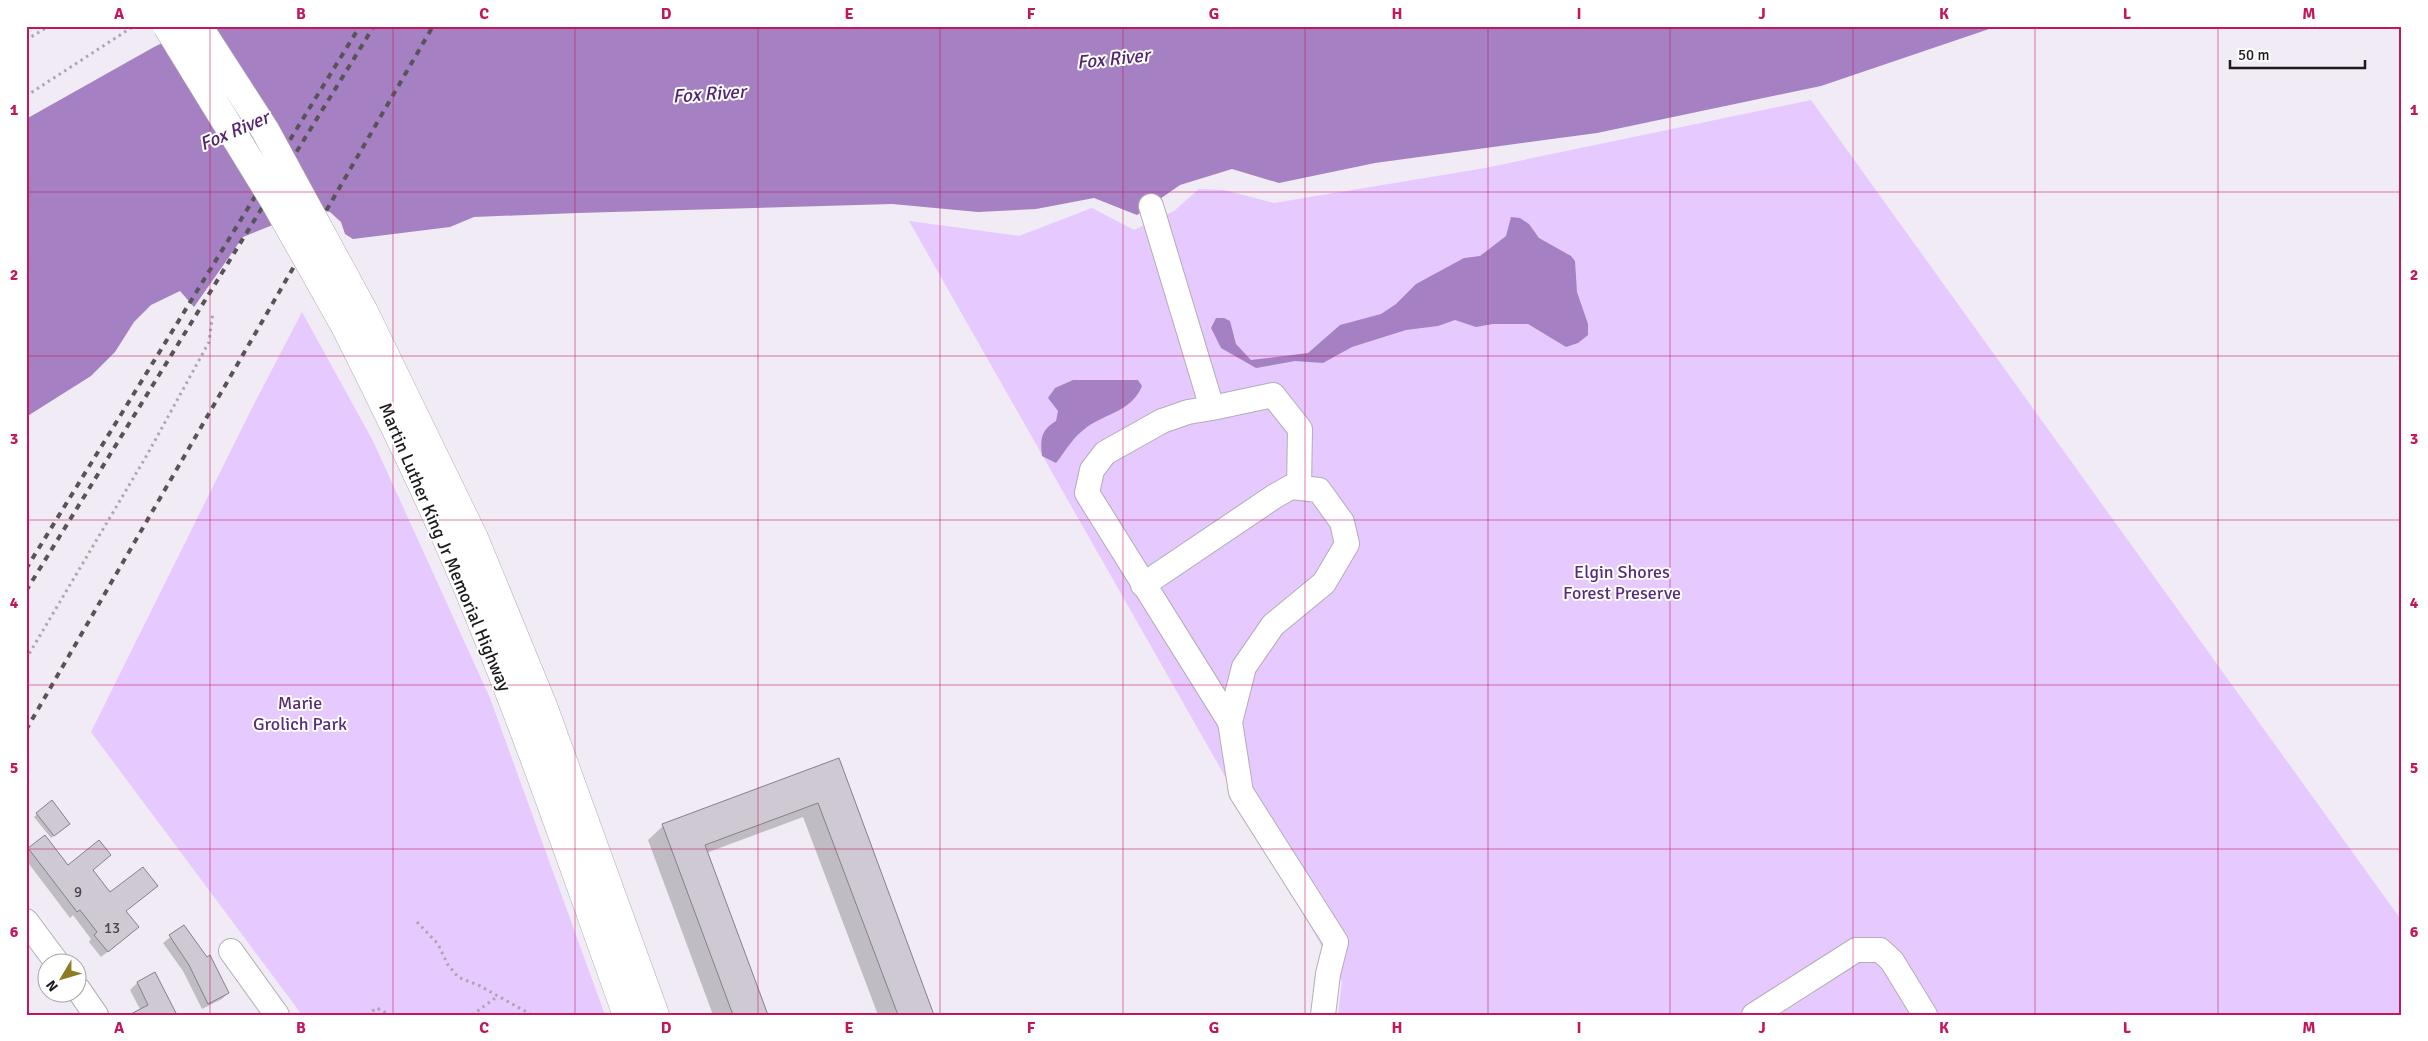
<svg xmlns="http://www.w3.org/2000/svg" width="2428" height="1041" viewBox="0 0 2428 1041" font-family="Signika,sans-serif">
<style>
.green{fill:#e6caff}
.water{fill:#a581c3}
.shadow{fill:#0003}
.building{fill:#cec9d3;stroke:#858089}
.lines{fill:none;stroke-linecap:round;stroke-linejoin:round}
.minor-casing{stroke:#b1adb6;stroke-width:26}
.highway-casing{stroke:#b1adb6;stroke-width:29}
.path{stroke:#aba7af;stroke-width:3;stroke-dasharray:2.5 4;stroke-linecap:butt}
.minor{stroke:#fff;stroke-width:24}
.highway{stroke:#fff;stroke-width:28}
.rail{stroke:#565458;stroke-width:4;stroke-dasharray:6 6;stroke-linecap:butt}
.highway-bridge-casing{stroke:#b1adb6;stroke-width:29;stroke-linecap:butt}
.highway-bridge{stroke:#fff;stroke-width:28}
.grid{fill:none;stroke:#c2185b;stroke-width:1;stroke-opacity:0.55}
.labels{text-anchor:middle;stroke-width:4;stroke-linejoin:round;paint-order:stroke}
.number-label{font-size:15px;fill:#49464b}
.street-label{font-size:18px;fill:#1d1b1e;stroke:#fff}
.park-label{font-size:18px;fill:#5a2b7b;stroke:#fff}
.water-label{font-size:19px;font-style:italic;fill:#532373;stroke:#fff}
.neatline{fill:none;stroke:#c2185b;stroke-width:2}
.grid-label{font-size:16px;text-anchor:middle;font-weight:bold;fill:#c2185b}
</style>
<rect width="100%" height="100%" fill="#f0ebf5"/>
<path class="green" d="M1811,100L2402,921V1015H1338L1342,982L909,221L1019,236L1092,208L1134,230L1174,211L1199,189L1224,190L1274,203L1485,168Z
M302,312L373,441L490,698L605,1015H302L91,732L251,410Z"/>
<path class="water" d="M198,26H1998L1821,86L1597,133L1375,163L1279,183L1232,169L1180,185L1137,215L1094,198L1036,209L978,212L892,204L577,213L474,217L450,227L353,239L345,234L341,222L330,212L315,208L243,237L194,307L180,291L151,305L134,322L115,352L91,376L26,417V119L154,47Z
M1511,217L1520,218L1529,224L1539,238L1571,256L1575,261L1577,292L1588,324V335L1578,343L1566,347L1528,324H1493L1476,327L1455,320L1438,326L1406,330L1352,347L1323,363L1295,361L1256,368L1221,348L1211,328L1216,318H1224L1230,321L1236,344L1251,360L1308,353L1340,325L1381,314L1396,304L1416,284L1464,258L1480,256L1506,236Z
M1073,380H1138L1142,386C1132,411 1107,413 1087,427C1072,438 1067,449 1056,463L1042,456C1040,439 1041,430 1056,421L1058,411L1048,398L1055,388Z"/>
<path class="shadow" d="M839,760L933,1015H878L803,817L706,853L767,1015H713L648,840L663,826Z
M37,814L65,827L51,838L34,817Z
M29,849L68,866L92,870L125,911L131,933L101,957L89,942L91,939L73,915L70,918L26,860V852Z
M184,926L228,993L222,999L202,1009L183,971L163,943Z
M137,983L176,1015L141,1011L130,990Z"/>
<path class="building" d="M839,758L934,1015H898L818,803L705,845L768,1015H733L662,824Z
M52,800L70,824L54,836L36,813Z
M45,835L68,865L99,840L111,855L93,870L110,892L143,867L158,886L126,911L139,927L108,952L94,935L97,932L80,910L77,912L28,848Z
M184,925L207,957L210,955L229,993L208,1004L189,965L169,935Z
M155,972L177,1015H129L148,1005L137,982Z"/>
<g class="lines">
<defs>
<path id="minor" d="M1151,206L1212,408L1188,412L1162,421L1105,453L1092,470L1087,493L1230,722
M1212,408L1273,395L1300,429L1299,488
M1143,585L1275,496L1291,487L1319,490L1342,522L1347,544L1324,583L1273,625L1244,667L1230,722L1241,792L1336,942L1328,974L1323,1015
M26,921L58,964
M231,951L277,1015
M78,989L96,1015
M1754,1015L1856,950H1880L1892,961L1925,1015"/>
<path id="highway" d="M364,312L474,538L543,706L655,1015
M345,326C393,422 440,518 480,618C533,748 579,882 627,1015"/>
</defs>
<use href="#minor" class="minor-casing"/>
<use href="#highway" class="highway-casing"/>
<path class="path" d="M26,40L49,26
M26,96L134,26
M26,659L147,455L209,342L213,312
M417,922L438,944L448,965L458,977L480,986L532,1015
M367,1015L377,1008L390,1015
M472,1015L498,996"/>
<use href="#minor" class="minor"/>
<use href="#highway" class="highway"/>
<path class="rail" d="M26,569L360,26
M26,591L374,26
M26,730L433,26"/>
<defs>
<path id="highway-bridge" d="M167,26L275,202L345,326
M198,26L265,130L364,312"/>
</defs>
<use href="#highway-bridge" class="highway-bridge-casing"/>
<use href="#highway-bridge" class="highway-bridge"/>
</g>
<path class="grid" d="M210,26V1015M393,26V1015M575,26V1015M758,26V1015M940,26V1015M1123,26V1015M1305,26V1015M1488,26V1015M1670,26V1015M1853,26V1015M2035,26V1015M2218,26V1015M26,192H2402M26,356H2402M26,520H2402M26,685H2402M26,849H2402"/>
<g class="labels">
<g class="number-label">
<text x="78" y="897">9</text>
<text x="112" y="933">13</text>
</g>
<g class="street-label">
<text transform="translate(445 547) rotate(67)" y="6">Martin Luther King Jr Memorial Highway</text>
</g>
<g class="park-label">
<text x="1622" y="578">Elgin Shores<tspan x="1622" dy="21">Forest Preserve</tspan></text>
<text x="300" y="709">Marie<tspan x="300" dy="21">Grolich Park</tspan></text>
</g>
<g class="water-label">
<text transform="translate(1113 58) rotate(-6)" y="7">Fox River</text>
<text transform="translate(709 93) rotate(-4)" y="7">Fox River</text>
<text transform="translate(234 130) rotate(-23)" y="7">Fox River</text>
</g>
</g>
<rect width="2428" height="1041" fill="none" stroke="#ffffff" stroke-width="55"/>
<g transform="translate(62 978) rotate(232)"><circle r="24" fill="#ffffff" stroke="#a5a4a5"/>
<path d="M0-4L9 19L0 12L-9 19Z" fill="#8c7c22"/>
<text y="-8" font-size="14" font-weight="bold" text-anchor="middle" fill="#1d1b1e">N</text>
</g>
<path d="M2230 60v8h135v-8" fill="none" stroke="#1d1b1e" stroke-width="2.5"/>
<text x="2238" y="60" font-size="15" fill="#1d1b1e" stroke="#ffffff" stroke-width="4" paint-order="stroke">50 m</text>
<rect x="28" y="28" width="2372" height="986" class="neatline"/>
<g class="grid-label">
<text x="119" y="19">A</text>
<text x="301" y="19">B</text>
<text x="484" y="19">C</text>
<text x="666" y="19">D</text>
<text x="849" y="19">E</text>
<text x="1031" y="19">F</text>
<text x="1214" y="19">G</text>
<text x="1397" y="19">H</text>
<text x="1579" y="19">I</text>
<text x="1762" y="19">J</text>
<text x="1944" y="19">K</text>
<text x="2127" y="19">L</text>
<text x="2309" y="19">M</text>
<text x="14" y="115">1</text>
<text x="2414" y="115">1</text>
<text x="14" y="280">2</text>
<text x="2414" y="280">2</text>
<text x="14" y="444">3</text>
<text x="2414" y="444">3</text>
<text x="14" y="608">4</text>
<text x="2414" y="608">4</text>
<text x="14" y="773">5</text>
<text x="2414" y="773">5</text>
<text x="14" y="937">6</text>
<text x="2414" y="937">6</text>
<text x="119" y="1033">A</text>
<text x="301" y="1033">B</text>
<text x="484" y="1033">C</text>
<text x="666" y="1033">D</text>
<text x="849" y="1033">E</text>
<text x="1031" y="1033">F</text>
<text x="1214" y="1033">G</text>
<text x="1397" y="1033">H</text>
<text x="1579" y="1033">I</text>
<text x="1762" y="1033">J</text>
<text x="1944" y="1033">K</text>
<text x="2127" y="1033">L</text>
<text x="2309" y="1033">M</text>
</g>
</svg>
